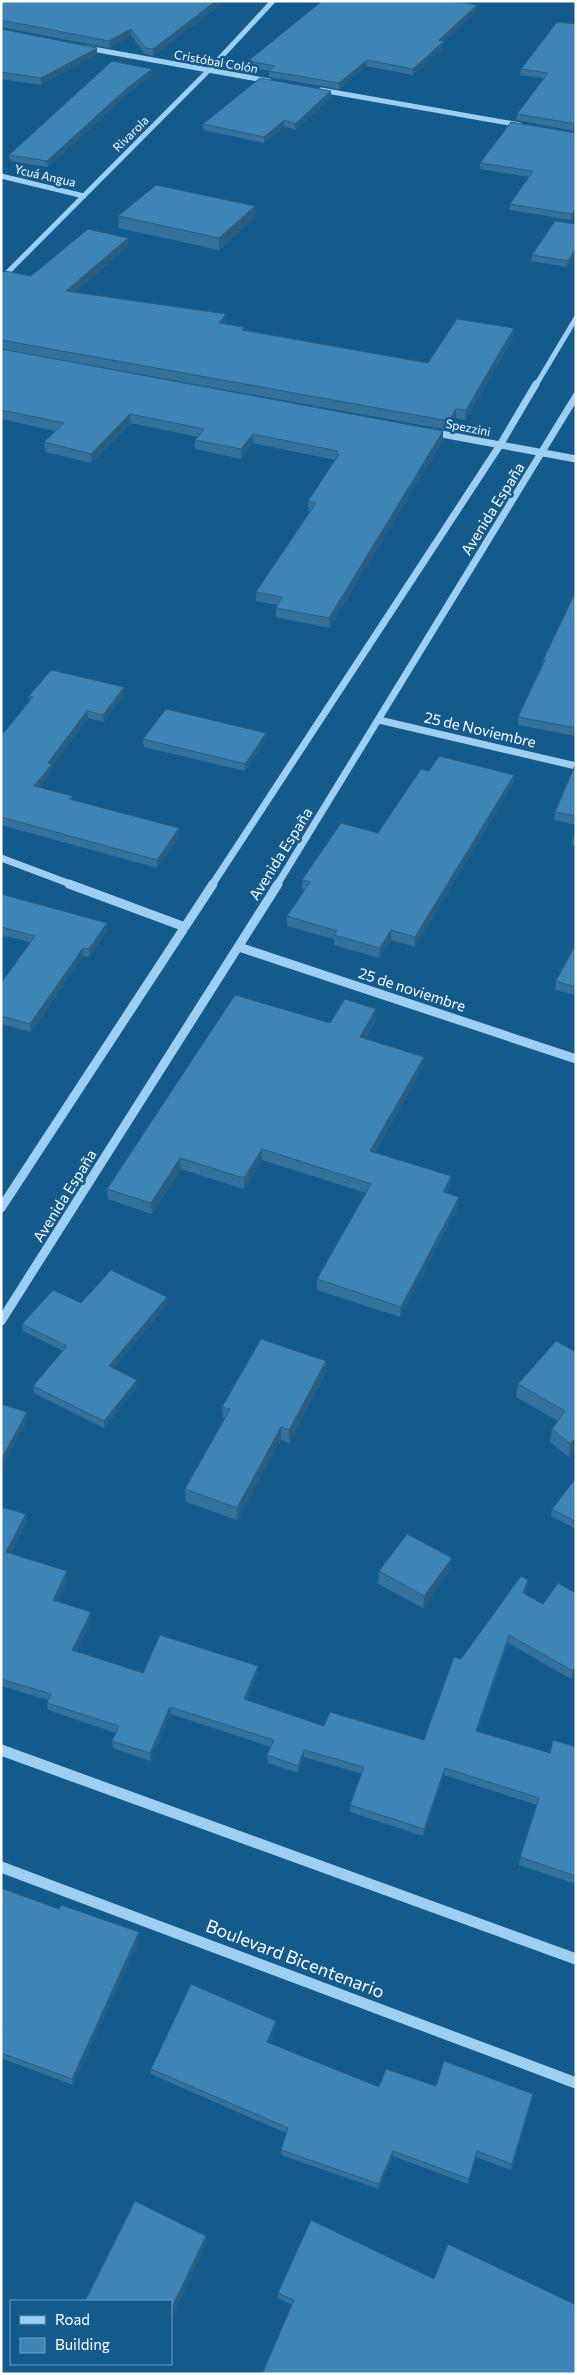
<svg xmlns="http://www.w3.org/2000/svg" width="577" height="2375" viewBox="0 0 577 2375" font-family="Commissioner,sans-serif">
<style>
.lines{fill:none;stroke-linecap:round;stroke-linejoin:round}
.minor-far3{stroke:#9ecff0;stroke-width:5}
.minor-far2{stroke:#9ecff0;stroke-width:7}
.minor-far1{stroke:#9ecff0;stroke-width:9}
.minor{stroke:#9ecff0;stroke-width:11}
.wall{fill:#34729d}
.shaded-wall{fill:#2b5d7f}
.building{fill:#3d85b6;stroke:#2b5d7f}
.labels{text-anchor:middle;stroke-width:5;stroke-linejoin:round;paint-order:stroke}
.far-street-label{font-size:12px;fill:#fff;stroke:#145b8d}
.street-label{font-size:15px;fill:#fff;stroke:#145b8d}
.near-street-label{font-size:18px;fill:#fff;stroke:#145b8d}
</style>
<rect width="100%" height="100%" fill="#145b8d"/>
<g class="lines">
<path class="minor-far3" d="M87,48L269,81
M321,90L520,125
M1,176L84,196
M1,279L208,71L273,1
M536,385L576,318"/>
<path class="minor-far2" d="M431,432L576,459
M379,720L576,766
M1,858L73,885
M212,885L500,445L536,384
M277,885L576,396"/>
<path class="minor-far1" d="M69,884L185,927
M239,947L576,1059
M1,1208L213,884
M1,1321L278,884"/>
<path class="minor" d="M1,1750L576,1959
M1,1867L576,2083"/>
</g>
<path class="wall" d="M1,1H225L153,56L145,54L131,35L109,48L1,27Z
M477,5V11L444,42L443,47L413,75L366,66L339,89L269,77V71L248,67V61Z
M576,24V131L516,120L517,114L544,78L520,75L521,69Z
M1,29L97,48V54L41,85L1,79Z
M152,69V75L125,96L48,167L10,161L9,155Z
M331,91V97L295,130L284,126L264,143L203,130V124Z
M576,133V213L571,220L510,210V204L529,177L480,169V163Z
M118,216L255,217L219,250L119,228Z
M576,224L567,267L531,261L532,255Z
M128,238V246L75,292L226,314V323L225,324L244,327V330L428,363L514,337L465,420L456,418L448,430L2,349L443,431V440L329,628L276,617V608L277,605L256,601V592L310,511H308V501L335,460L253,443L241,459L195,449V440L198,437L131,423L91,463L45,452L44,442L56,431L1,419V274L31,276Z
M576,591V736L518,725V717L542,666L543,660Z
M124,695L104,722L88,718L52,766V772L40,787L72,796V800L180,836L157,868L1,825V736L29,701V696Z
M143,739L266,740L245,771L144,747Z
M576,763V825L554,820L555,812Z
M429,771L514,775L513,784L415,947L391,940L379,958L334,945V939L287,926V916L305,890L302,889V880L378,833Z
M576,831V846L572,845L573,837Z
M1,894L107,931L89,957L83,956L31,1032L1,1024V983L30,942L1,935Z
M576,944V995L555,990L556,981Z
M376,1020L365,1039L423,1067L375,1152L451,1176L450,1186L447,1193L458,1207L400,1317L317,1290V1279L366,1193L262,1160L244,1189L181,1169L152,1214L108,1199L107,1189L330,1023Z
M81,1303L167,1304L113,1369L137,1387L104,1428L34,1393L33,1386L63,1351L23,1331L22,1324Z
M576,1352V1448L569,1457L550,1442L552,1429L558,1421L516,1397L518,1384Z
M326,1361L325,1374L289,1443L281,1440L237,1520L186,1502L185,1489L224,1420L223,1419L222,1407Z
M576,1478V1529L551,1516L552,1509Z
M1,1507L27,1522L10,1554L68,1579L58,1601L92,1619L76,1651L143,1673L258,1666V1674L247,1700L324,1726L424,1740L461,1659L528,1580L527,1588L525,1594L576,1672L571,1679L508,1643L477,1732L550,1753L576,1747V1884L519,1865L520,1857L537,1805L444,1775L423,1836L350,1812V1805L362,1774L304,1757L298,1773L268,1763L267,1755L271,1747L171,1714L150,1761L113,1748L112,1741L116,1733L48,1710L47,1703L48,1700L1,1686Z
M450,1570L423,1608L378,1584L379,1571Z
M1,1888L59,1909L139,1932L140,1938L73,2085L1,2058Z
M276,2021V2027L269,2043L379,2087L436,2086L532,2100L511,2170L476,2157L468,2184L393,2156L379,2189L281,2155V2150L286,2133L151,2074V2069Z
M434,2279L292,2305L278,2298V2293Z"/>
<path class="shaded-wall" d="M216,1H225L153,56V49Z
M477,5V11L444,42L443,47L413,75V69L439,40Z
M131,29V35L109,48V41Z
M97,48V54L41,85V78Z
M367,60L366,66L339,89V83Z
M152,69V75L125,96L48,167L47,161L125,90Z
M331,91V97L295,130V124Z
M284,120V126L264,143V137Z
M255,206V217L219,250V238Z
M576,208V213L571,220L572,214Z
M128,238V246L67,300L66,291Z
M576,248V254L567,267L568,261Z
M226,314V323L219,332V323Z
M514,328V337L465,420L466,410Z
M456,409V418L448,430L449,421Z
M130,414L131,423L91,463V454Z
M443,431V440L329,628V618Z
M253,434V443L241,459V449Z
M124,687V695L104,722L103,715Z
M87,711L88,718L52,766V772L35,794L34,786L48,763Z
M266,733V740L245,771V764Z
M514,775L513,784L415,947V937Z
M179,828L180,836L157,868V860Z
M107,923V931L89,957V949Z
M391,930V940L379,958L380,948Z
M83,948V956L31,1032L30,1024Z
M376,1009V1020L359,1048L360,1037Z
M424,1057L423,1067L369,1162L370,1151Z
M262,1149V1160L244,1189V1178Z
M180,1158L181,1169L152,1214L151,1203Z
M451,1176L450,1186L442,1202L443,1192Z
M459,1197L458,1207L400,1317L401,1307Z
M167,1297V1304L109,1374V1366Z
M326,1361L325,1374L289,1443V1430Z
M137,1380V1387L104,1428V1421Z
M27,1412L28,1420L1,1470V1460Z
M281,1427V1440L237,1520V1508Z
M576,1438V1448L569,1457L570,1444Z
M26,1514L27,1522L7,1560L6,1552Z
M452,1558L450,1570L423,1608L424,1596Z
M67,1571L68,1579L55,1607L53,1600Z
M528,1580L527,1588L522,1601L523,1593Z
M91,1612L92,1619L73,1658L72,1650Z
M509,1635L508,1643L475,1739L476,1731Z
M258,1666V1674L244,1707V1699Z
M576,1666V1672L571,1679L573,1671Z
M170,1707L171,1714L150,1761V1753Z
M304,1750V1757L298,1773V1766Z
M445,1768L444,1775L423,1836L424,1829Z
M139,1932L140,1938L73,2085L72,2079Z
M276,2021V2027L267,2048V2042Z
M533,2094L532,2100L511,2170L512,2164Z
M393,2151V2156L379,2189V2184Z
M477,2151L476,2157L468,2184L469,2179Z
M206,2236V2245L171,2320V2309Z"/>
<path class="building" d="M1,1H216L153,49L145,48L131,29L109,41L1,20Z
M322,1H455L477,5L439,40L444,41L413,69L367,60L339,83L269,71L275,66L248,61Z
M557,22L576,24V124L517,114L548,73L521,69Z
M1,29L97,48L41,78L1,72Z
M112,61L152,69L125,90L47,161L9,155Z
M260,78L331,91L295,124L284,120L264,137L203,124Z
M511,122L576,133V208L572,214L510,204L533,171L480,163Z
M156,185L255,206L219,238L118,216Z
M555,221L576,224V248L568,261L532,255Z
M88,229L128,238L66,291L226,314L219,323L244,327L242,330L428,363L457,319L514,328L466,410L456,409L449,421L1,340V274L5,271L31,276Z
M1,349L443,431L329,618L276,608L282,597L256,592L316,503L308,501L339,454H336L338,451L253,434L241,449L195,440L204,429L130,414L91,454L44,442L64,423L1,410Z
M576,591V728L518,717L545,660H543Z
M51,670L124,687L103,715L87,711L48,763L52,764L34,786L72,796L69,799L179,828L157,860L1,817V736L33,697L29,696Z
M166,709L266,733L245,764L143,739Z
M439,756L514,775L415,937L391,930L380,948L334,935L337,931L287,916L310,882L302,880L341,823L378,833L421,769L429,771Z
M576,763V816L555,812Z
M576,831V838L573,837Z
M1,894L107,923L89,949L83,948L30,1024L1,1016V983L35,936L1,927Z
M576,944V987L556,981Z
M235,995L330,1023L345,999L376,1009L360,1037L424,1057L370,1151L451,1176L443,1192L459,1197L401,1307L317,1279L371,1184L262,1149L244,1178L180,1158L151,1203L107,1189Z
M111,1270L167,1297L109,1366L137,1380L104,1421L33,1386L67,1346L22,1324L53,1290L81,1303Z
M261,1339L326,1361L289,1430L281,1427L237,1508L185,1489L230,1409L222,1407Z
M556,1341L576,1352V1438L570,1444L552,1429L565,1411L518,1384Z
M1,1404L27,1412L1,1460Z
M576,1478V1522L552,1509Z
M1,1507L26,1514L6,1552L67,1571L53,1600L91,1612L72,1650L143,1673L160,1635L258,1666L244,1699L324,1726L330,1712L424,1740L454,1657L461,1659L521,1576L528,1580L523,1593L543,1604L558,1583L576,1593V1666L573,1671L509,1635L476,1731L550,1753L553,1740L576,1747V1876L520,1857L539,1798L445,1768L424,1829L350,1805L364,1767L304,1750L298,1766L267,1755L274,1740L170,1707L150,1753L112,1741L119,1726L47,1703L51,1694L1,1679Z
M407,1534L452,1558L424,1596L379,1571Z
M1,1888L59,1909L61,1905L139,1932L72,2079L1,2053V2032L3,2029L1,2028Z
M191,1984L276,2021L267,2042L379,2087L386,2069L436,2086L444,2061L533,2094L512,2164L477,2151L469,2179L393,2151L379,2184L281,2150L288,2128L151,2069Z
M135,2201L206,2236L171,2309V2301H85Z
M311,2220L434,2279L448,2244L576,2305V2374H262L294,2300L278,2293Z"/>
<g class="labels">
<g class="far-street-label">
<text transform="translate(216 62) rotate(10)" y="4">Cristóbal Colón</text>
<text transform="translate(131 134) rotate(-45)" y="4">Rivarola</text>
<text transform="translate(45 176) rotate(13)" y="4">Ycuá Angua</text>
<text transform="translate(468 428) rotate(11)" y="4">Spezzini</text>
</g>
<g class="street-label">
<text transform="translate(493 509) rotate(-58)" y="5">Avenida España</text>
<text transform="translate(480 730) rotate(13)" y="5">25 de Noviembre</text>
<text transform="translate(281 854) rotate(-58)" y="5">Avenida España</text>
<text transform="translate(412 990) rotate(18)" y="5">25 de noviembre</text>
<text transform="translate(65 1196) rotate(-58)" y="5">Avenida España</text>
</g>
<g class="near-street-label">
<text transform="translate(295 1959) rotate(21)" y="6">Boulevard Bicentenario</text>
</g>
</g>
<rect width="577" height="2375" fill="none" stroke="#ffffff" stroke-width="5"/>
<rect x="10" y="2300" width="162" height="65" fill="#145b8d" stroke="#729dbb"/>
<rect x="20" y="2316" width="25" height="8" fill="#9ecff0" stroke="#729dbb"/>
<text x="55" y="2325" font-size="15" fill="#ffffff">Road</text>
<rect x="20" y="2338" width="25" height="15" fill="#3d85b6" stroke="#729dbb"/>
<text x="55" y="2350" font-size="15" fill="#ffffff">Building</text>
</svg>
